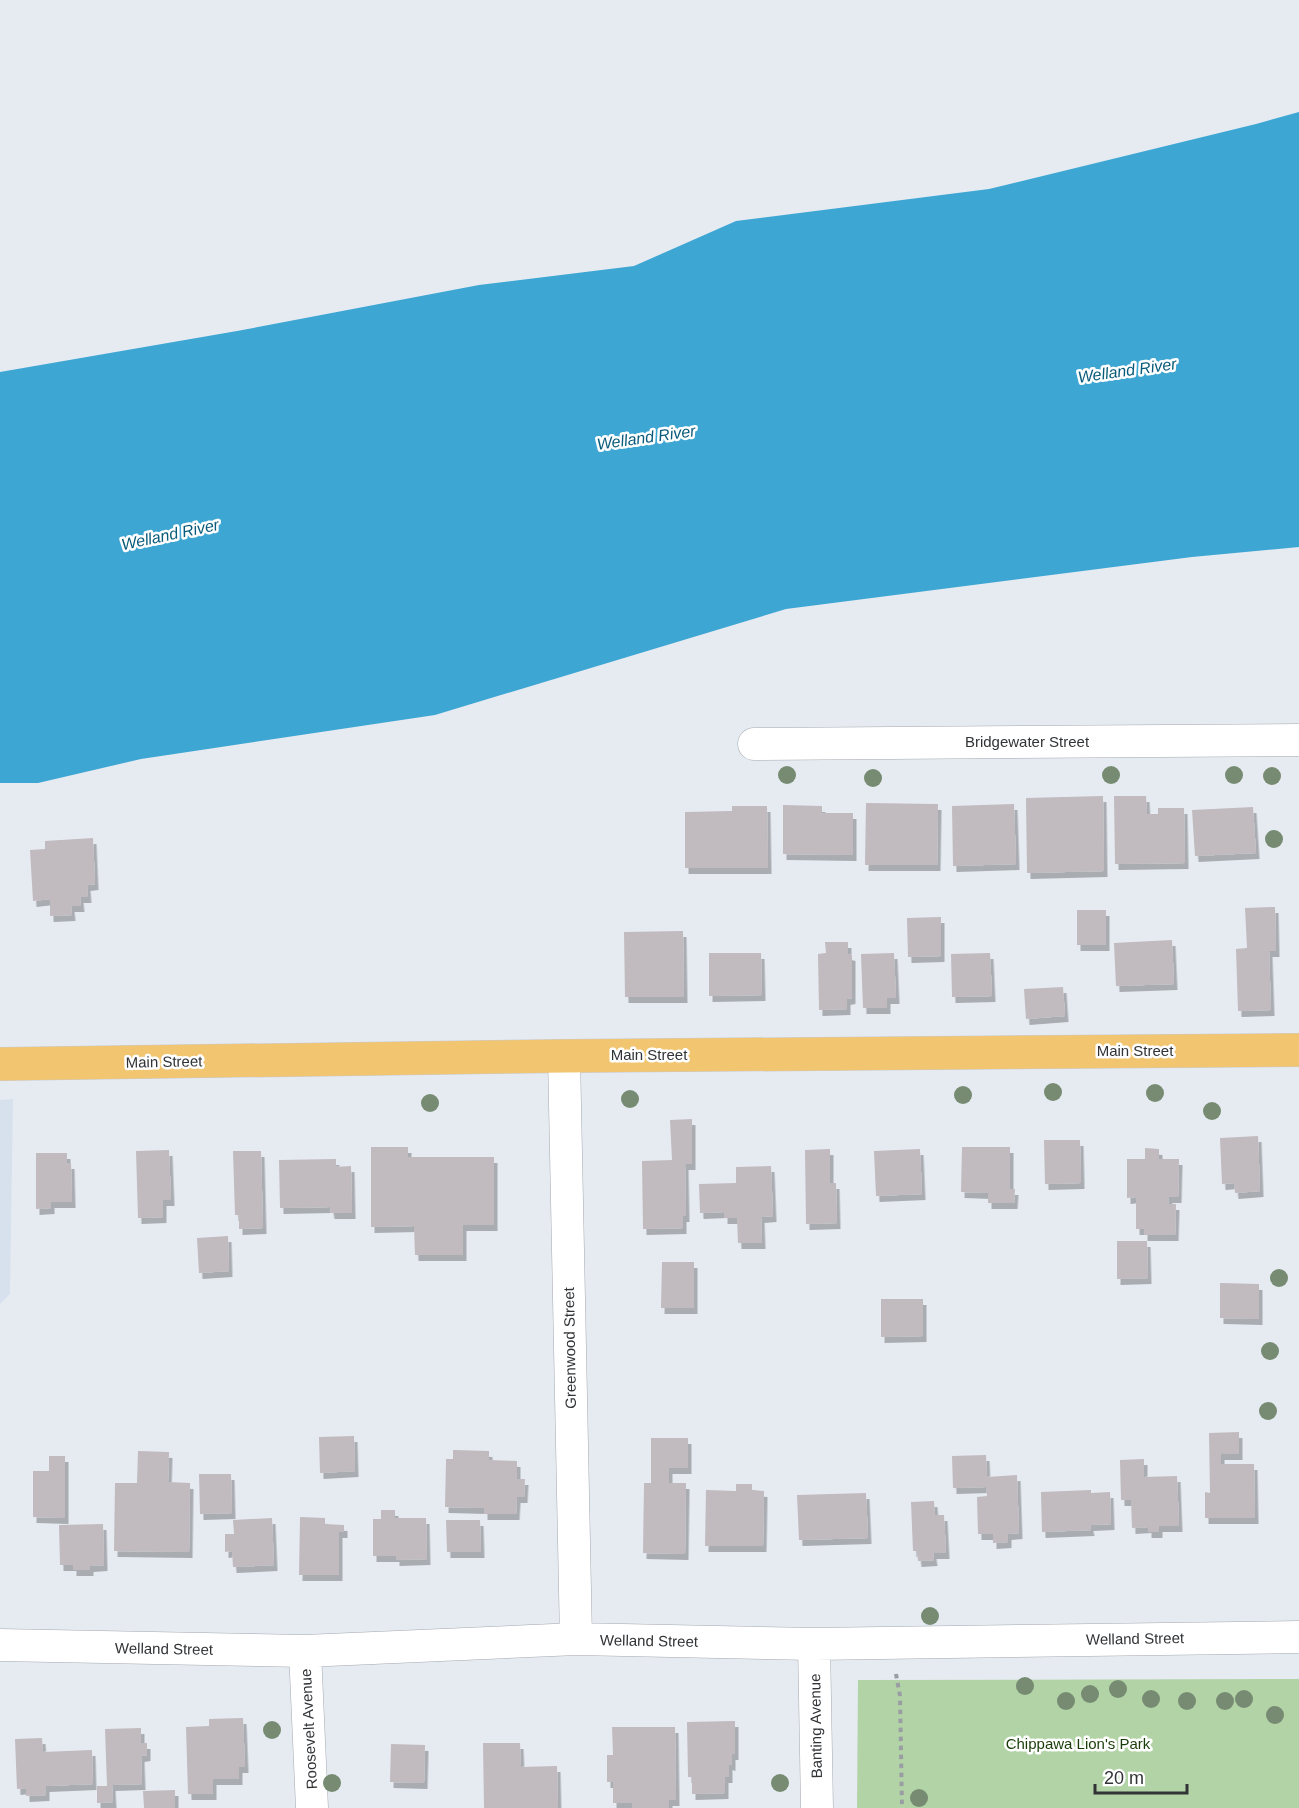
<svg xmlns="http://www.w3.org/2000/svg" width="1299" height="1808" viewBox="0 0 1299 1808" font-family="Arial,sans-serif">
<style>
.built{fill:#d7e1ee}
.green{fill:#b2d3a6}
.water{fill:#3ea6d3}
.building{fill:#c1babf;filter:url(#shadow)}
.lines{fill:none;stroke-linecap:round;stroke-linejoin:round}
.minor-casing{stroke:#a4a8af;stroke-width:33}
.major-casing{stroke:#c9cacb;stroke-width:34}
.path{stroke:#9a9ea3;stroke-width:4;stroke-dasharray:4.5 4.5;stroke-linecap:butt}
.minor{stroke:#fff;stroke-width:32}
.major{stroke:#f2c571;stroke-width:33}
.tree{fill:#768b72}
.labels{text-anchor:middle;stroke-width:5;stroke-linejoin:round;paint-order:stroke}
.street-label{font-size:15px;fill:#313336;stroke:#fff}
.park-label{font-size:15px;fill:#1a3c09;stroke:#fff}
.water-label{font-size:16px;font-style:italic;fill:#085b7a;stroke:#fff}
</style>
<defs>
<filter id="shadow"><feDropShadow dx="3.5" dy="6" stdDeviation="0" flood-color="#0004"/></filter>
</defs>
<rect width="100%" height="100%" fill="#e6ebf2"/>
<path class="built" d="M13,1099L10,1294L0,1304V1100Z"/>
<path class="green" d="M1299,1679V1808H857L858,1680Z"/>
<path class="water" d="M1299,112V547L1192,557L786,609L435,715L141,759L38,783H0V372L237,331L479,285L634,266L736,221L989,189L1256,124Z"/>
<path class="building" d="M1103,796L1104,871L1027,873L1026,798Z
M1114,796H1146L1147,814H1158V808H1184L1185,863L1115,864Z
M866,803L938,804L937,865H865Z
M1014,804L1016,864L953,866L952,806Z
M783,805L822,806V813H853V855L783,854Z
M732,806H767L768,868H685V812L732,811Z
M1253,807L1256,853L1195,856L1192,810Z
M93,838L95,884L87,885L88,897H80L81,906H71L72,915L50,916V899L33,901L30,850L45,849V841Z
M1275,907L1276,951H1269L1271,1010L1238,1011L1236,949L1247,948L1245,908Z
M1077,910H1106V945H1077Z
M941,917V956L908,957L907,918Z
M683,931L684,997H625L624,932Z
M1172,940L1174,984L1116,986L1114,943Z
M825,942H848V954L852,955V998L847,999V1009L819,1010L818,954L826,953Z
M709,953H761L762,995L709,996Z
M894,953L896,998H887V1008H863L861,954Z
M990,953L992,996L952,997L951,954Z
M1063,987L1065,1016L1026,1019L1024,989Z
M692,1119V1164H685L686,1216H683V1228L643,1229L642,1161L672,1160L670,1120Z
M1258,1136L1260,1191L1235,1193L1234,1183L1222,1184L1220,1138Z
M1044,1140H1080L1081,1183L1045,1184Z
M371,1147H408V1157H494V1225H463V1255H415L414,1226L371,1227Z
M962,1147H1010V1189H1015L1014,1203H988V1193L961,1192Z
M1145,1148L1159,1149V1159H1179L1178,1197H1169L1168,1204H1176L1175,1235H1144V1229H1136V1197L1127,1198V1159H1145Z
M830,1149V1183H836L837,1223L806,1224L805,1150Z
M920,1149L922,1194L876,1196L874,1151Z
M169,1150L171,1200H163V1217L138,1218L136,1151Z
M233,1151H261L263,1228L239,1229V1215H235Z
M36,1153H67V1163H71L72,1202H51V1208L36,1209Z
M336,1159V1167L351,1166L352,1213H331L330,1207L280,1208L279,1160Z
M771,1166L773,1216L761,1217L762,1243H738L737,1218H724V1212L700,1213L699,1184L736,1183V1167Z
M228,1236L229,1271L199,1273L197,1238Z
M1117,1241H1147L1148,1278L1117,1279Z
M662,1262H694V1308H661Z
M1220,1283L1259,1284V1319L1220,1318Z
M881,1299H923V1336L881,1337Z
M1239,1432V1454H1221V1464H1254L1255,1518H1205V1492L1210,1493L1209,1433Z
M354,1436L355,1471L320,1473L319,1437Z
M651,1438H688V1468H669V1483H686L685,1554L643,1553L644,1483H651Z
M453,1450L489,1451V1460L517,1461V1479H525L524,1497H517L516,1514H484V1508L445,1507L446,1459H453Z
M138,1451L169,1452L168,1482L190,1483L189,1552L114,1551L115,1483H137Z
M986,1455L987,1477L1017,1475L1019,1533L1008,1534V1542L993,1543V1534H978L977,1497L987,1496L986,1487L953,1488L952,1456Z
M49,1456H65V1518L33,1517V1471H49Z
M1144,1459V1477L1177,1476L1179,1526H1159V1532H1148V1527L1132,1528L1131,1500H1121L1120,1460Z
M199,1474H231L232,1513L200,1514Z
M736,1484H752V1490L764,1491L763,1546H705L706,1490L736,1491Z
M1091,1490V1493L1110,1492L1111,1524L1090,1525L1091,1530L1042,1532L1041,1492Z
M866,1493L868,1538L799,1540L797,1495Z
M934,1501L935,1515H944L946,1553H933L934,1560L918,1561L917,1551H913L911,1502Z
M381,1510H395V1518H426L427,1559L396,1560V1556H373V1519H381Z
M300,1517L325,1518V1524L344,1525V1532H339V1575H299Z
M272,1518L274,1565L233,1567L232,1551L225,1552V1534H234L233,1520Z
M446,1520H480L481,1552H447Z
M103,1524L104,1565L90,1566V1570H73V1565H60L59,1525Z
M243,1718L245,1767H239V1779H213V1794H188L186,1727L209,1726V1719Z
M735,1721V1754H732V1765L729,1764V1777H725V1793L692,1794V1777H688L687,1722Z
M612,1727H675L676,1800H669V1808H632V1803H613V1782H607V1755H613Z
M141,1728V1743H147V1755L141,1756L142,1784L112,1785L113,1802L97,1803V1786H107L105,1729Z
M42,1738L43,1752L92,1750L93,1784L46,1786V1795L26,1796V1788L17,1789L15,1739Z
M483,1743H520L521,1767L557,1766L558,1808H484Z
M391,1744L425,1745L424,1783L390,1782Z
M175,1790V1808H144L143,1791Z"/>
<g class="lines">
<defs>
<path id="minor" d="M754,744L1299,740
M564,1056L576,1639
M814,1644L817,1808
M0,1645L305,1651L576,1639L814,1644L1299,1637
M305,1651L312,1808"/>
<path id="major" d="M0,1064L564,1056L1299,1050"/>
</defs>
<use href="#minor" class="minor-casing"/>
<use href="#major" class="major-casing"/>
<path class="path" d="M896,1674L900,1696L902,1808"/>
<use href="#minor" class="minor"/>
<use href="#major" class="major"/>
</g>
<g class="tree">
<circle cx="787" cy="775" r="9"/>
<circle cx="1111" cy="775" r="9"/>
<circle cx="1234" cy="775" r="9"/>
<circle cx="1272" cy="776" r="9"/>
<circle cx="873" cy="778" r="9"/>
<circle cx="1274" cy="839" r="9"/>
<circle cx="1053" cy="1092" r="9"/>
<circle cx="1155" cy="1093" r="9"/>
<circle cx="963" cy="1095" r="9"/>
<circle cx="630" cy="1099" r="9"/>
<circle cx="430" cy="1103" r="9"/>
<circle cx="1212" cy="1111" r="9"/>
<circle cx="1279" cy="1278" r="9"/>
<circle cx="1270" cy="1351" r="9"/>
<circle cx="1268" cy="1411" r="9"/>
<circle cx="930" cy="1616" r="9"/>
<circle cx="1025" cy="1686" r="9"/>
<circle cx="1118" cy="1689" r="9"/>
<circle cx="1090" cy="1694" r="9"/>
<circle cx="1151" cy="1699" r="9"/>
<circle cx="1244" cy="1699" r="9"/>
<circle cx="1066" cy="1701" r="9"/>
<circle cx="1187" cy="1701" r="9"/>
<circle cx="1225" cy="1701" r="9"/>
<circle cx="1275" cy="1715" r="9"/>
<circle cx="272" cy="1730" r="9"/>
<circle cx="332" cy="1783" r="9"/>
<circle cx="780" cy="1783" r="9"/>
<circle cx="919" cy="1798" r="9"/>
</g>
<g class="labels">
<g class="street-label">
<text x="1027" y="747">Bridgewater Street</text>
<text x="1135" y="1056">Main Street</text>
<text x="649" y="1060">Main Street</text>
<text transform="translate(164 1062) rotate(-1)" y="5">Main Street</text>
<text transform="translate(570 1348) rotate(-91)" y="5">Greenwood Street</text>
<text transform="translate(1135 1639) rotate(-1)" y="5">Welland Street</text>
<text transform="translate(649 1641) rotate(1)" y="5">Welland Street</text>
<text transform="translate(164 1649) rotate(1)" y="5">Welland Street</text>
<text transform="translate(816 1726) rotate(-91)" y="5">Banting Avenue</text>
<text transform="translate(309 1729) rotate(-93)" y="5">Roosevelt Avenue</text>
</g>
<g class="park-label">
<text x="1078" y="1749">Chippawa Lion's Park</text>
</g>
<g class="water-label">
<text transform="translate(1127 370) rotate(-8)" y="6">Welland River</text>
<text transform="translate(646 437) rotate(-8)" y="6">Welland River</text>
<text transform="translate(170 534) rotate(-12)" y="6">Welland River</text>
</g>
</g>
<path d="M1095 1784v9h92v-9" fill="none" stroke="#313336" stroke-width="3"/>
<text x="1104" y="1784" font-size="18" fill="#313336" stroke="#ffffff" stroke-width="4.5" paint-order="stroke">20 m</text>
</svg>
